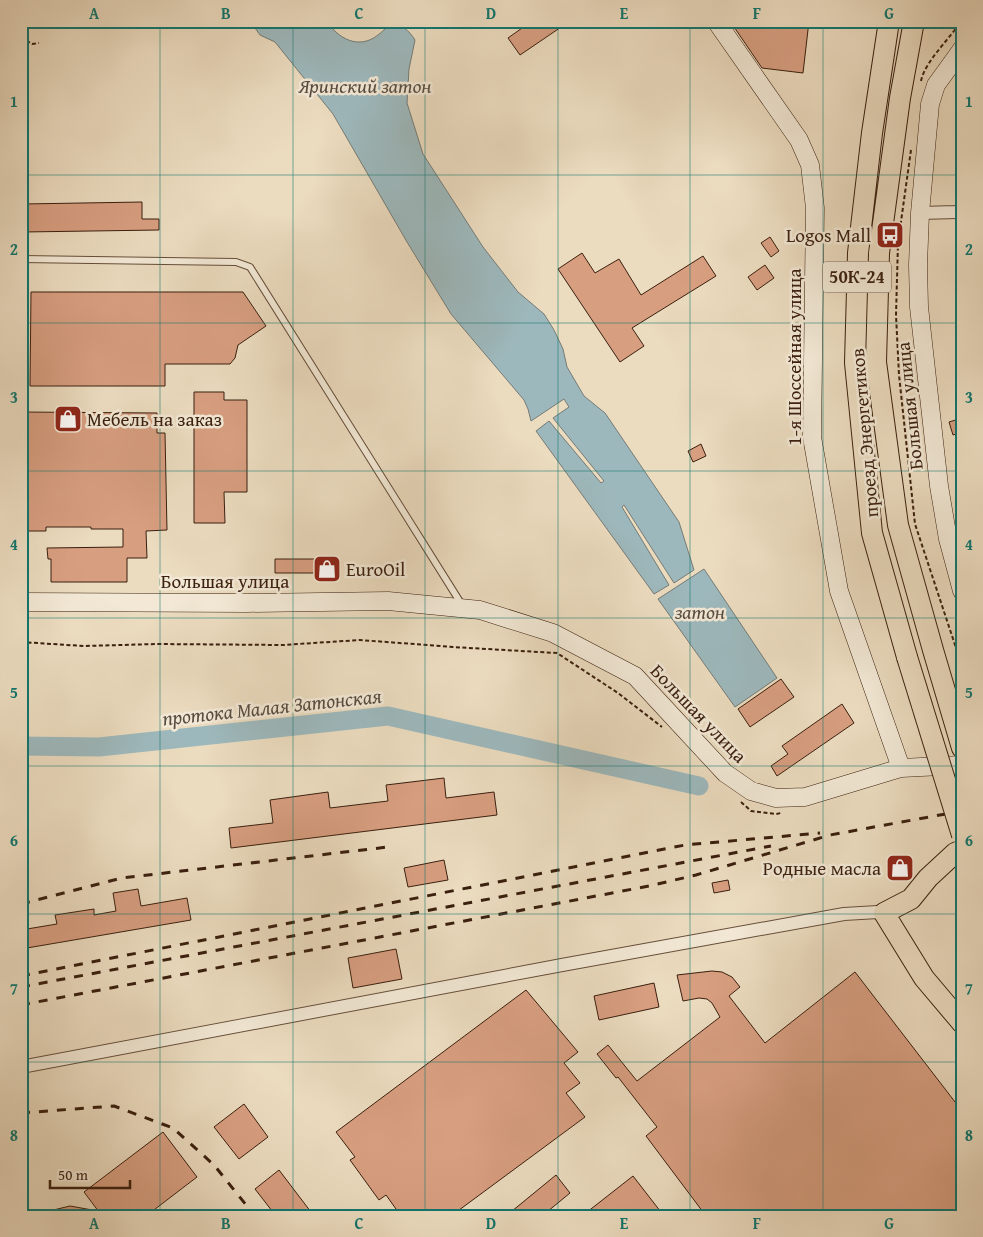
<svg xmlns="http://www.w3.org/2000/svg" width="983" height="1237" viewBox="0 0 983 1237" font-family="'Gentium Book Plus',serif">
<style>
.water{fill:#9db8bc;stroke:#757b76}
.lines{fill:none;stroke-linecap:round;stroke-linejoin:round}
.river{stroke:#9db8bc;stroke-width:19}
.building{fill:#d79e80;stroke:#3a1f0e}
.lane-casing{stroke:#664e3a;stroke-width:8}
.street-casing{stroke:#664e3a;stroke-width:14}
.secondary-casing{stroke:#3a1f0e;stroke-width:19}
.primary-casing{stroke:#3a1f0e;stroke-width:22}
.path{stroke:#3a1f0e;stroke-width:2;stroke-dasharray:4 2.5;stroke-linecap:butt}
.lane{stroke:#f2e8d5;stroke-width:6}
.street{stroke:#f2e8d5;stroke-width:12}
.secondary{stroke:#f2e8d5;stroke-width:18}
.primary{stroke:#ebdbbf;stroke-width:20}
.rail{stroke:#3a1f0e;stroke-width:3;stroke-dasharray:9 9;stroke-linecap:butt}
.primary-bridge-casing{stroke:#3a1f0e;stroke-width:22;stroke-linecap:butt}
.primary-bridge{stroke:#ebdbbf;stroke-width:20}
.grid{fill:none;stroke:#0f766e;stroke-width:1;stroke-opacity:0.55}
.labels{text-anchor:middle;stroke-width:5;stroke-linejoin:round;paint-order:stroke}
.shield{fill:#f2e8d5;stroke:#715b4a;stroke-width:1}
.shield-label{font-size:18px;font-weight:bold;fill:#3a1f0e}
.poi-label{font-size:19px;fill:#3a1f0e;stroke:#f2e8d5;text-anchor:end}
.street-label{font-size:19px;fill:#3a1f0e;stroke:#f2e8d5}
.water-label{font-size:20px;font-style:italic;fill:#584d42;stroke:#f2e8d5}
.neatline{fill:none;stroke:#0f766e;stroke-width:2}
.grid-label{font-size:16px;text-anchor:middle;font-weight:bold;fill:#0f766e}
</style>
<rect width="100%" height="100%" fill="#ebdbbf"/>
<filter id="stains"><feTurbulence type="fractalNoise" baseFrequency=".004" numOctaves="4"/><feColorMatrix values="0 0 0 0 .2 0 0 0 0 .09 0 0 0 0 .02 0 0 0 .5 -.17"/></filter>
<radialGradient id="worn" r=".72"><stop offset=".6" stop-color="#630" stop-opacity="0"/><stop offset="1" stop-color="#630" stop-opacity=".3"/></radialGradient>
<path class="water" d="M250,21H327C338,39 359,50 378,35C382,32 386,28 390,24C403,26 408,29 415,40L409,69L407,103L423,154L483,247L518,292L544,314L554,330L563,349L567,367L584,396L605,413L679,522L694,570L674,583L624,505L622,507L669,585L654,594L536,431L549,421L601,483L604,481L553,418L569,407L564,399L531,421L528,409L524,400L451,314L407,242L333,114L275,42L260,35Z
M704,569L777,678L735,707L658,599Z"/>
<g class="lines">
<path class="river" d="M21,746L99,747L388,716L699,786"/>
</g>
<path class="building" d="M532,21H570L520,55L508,38Z
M730,21H809L803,73L762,68Z
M142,202V219H159V230L23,232V204Z
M770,237L779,251L771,257L761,243Z
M582,253L595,273L619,259L641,295L703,256L716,276L632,328L644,346L620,362L558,269Z
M765,265L774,278L757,290L748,277Z
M31,292H243L266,326L238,345L235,358L230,364H165V386H30Z
M194,392H224V400H247V492H224L225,523H194Z
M21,412L157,413V433H165L167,530L146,531L147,558H127V582H51V559H48L47,548L123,547V529H91V527H46V531H21Z
M959,419L962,432L953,435L949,422Z
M701,444L706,456L693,462L688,451Z
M275,559H334V573H275Z
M781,679L794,697L750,727L738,709Z
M842,704L854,723L777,776L771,766L788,754L782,746Z
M444,778L446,798L494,792L497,815L231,848L229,828L273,823L270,800L328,792L330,808L388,801L386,785Z
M444,860L448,880L408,887L404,868Z
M728,880L730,890L714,893L712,883Z
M138,889L141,906L187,898L191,920L21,949V930L57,924L55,915L94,909V915L116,911L113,893Z
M396,949L402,979L353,988L348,958Z
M712,971L722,972L732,977L740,987L729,996L765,1043L855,972L962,1111V1216H706L646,1136L657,1127L618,1077L616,1078L597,1054L608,1045L637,1081L720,1017L712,1003L707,999L699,998L683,1001L677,975Z
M654,983L659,1007L599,1020L594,996Z
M526,990L578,1052L564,1063L580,1083L566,1093L585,1117L451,1216H401L386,1195L379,1200L350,1160L355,1157L336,1132Z
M244,1104L268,1137L239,1159L214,1127Z
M163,1132L197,1177L146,1216H102L84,1192Z
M279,1170L314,1216H276L255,1189Z
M556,1175L570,1193L542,1216H506Z
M633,1176L664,1216H582Z
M70,1206L98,1211V1216H45V1212Z"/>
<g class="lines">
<defs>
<path id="lane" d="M21,259L236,262L250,267L462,605"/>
<path id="street" d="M920,213L956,212L962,210
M21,1067L562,965L844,914L878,912L884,913"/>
<path id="secondary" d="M716,21L799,140L810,165L815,208L812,437L839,591L901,768
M962,49L936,85L930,104L920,213L918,265L919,307L939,486L948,539L962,591
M21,602L247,603L388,601L480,610L553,633L635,676L725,773L751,791L776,798L805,797L901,768L962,765"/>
<path id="primary" d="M889,21L872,133L858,253L855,363L872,533L907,657
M914,21L900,98L879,253L876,362L898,525L933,650L962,748
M962,850L955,853L928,878L911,899L884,913L924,978L962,1023"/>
</defs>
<use href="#lane" class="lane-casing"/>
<use href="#street" class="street-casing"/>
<use href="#secondary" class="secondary-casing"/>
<use href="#primary" class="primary-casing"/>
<path class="path" d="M21,37L32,44L39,43
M921,81C925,61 950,39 961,21
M911,150L898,243L896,315L899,375L915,524L962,666
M21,642L84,646L157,644L283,645L360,640L453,647L557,653L618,693L662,727
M741,802L751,811L776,814L781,813"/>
<use href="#lane" class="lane"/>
<use href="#street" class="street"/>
<use href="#secondary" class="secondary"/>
<use href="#primary" class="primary"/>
<path class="rail" d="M21,904L122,878L388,847
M21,976L685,845L820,833
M21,987L771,846
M21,1005L649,886L696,875L830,835L962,811
M21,1113L114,1106L173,1128L214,1165L255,1216"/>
<defs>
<path id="primary-bridge" d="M907,657L962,835"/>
</defs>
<use href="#primary-bridge" class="primary-bridge-casing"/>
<use href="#primary-bridge" class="primary-bridge"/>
</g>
<path class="grid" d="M160,21V1216M293,21V1216M425,21V1216M558,21V1216M690,21V1216M823,21V1216M21,175H962M21,323H962M21,471H962M21,618H962M21,766H962M21,914H962M21,1062H962"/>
<defs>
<symbol id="bus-square" viewBox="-11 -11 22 22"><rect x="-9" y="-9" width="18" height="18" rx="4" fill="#8f2418" stroke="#f2e8d5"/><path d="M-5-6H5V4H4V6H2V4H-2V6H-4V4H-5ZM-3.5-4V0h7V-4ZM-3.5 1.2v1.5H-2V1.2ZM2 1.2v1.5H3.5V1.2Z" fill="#fff"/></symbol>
<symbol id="shop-square" viewBox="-11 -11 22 22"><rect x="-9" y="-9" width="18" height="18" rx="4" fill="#8f2418" stroke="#f2e8d5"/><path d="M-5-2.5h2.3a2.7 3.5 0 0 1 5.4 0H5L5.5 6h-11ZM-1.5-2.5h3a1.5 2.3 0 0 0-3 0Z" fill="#fff"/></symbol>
</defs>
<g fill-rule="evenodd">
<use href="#bus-square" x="874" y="219" width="32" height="32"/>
<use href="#shop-square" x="52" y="403" width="32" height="32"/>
<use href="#shop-square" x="311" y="553" width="32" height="32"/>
<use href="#shop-square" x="884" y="852" width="32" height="32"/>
</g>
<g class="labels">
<rect class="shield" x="823" y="261.5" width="68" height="31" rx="4"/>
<g class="shield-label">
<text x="857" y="283">50К-24</text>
</g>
<g class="poi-label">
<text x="871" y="242">Logos Mall</text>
<text x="87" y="426" text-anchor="start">Мебель на заказ</text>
<text x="346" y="576" text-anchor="start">EuroOil</text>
<text x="881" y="875">Родные масла</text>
</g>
<g class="street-label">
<text transform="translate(794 357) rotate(-90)" y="7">1-я Шоссейная улица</text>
<text transform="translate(909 406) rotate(-96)" y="7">Большая улица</text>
<text transform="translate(864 433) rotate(-95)" y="7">проезд Энергетиков</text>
<text x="225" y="588">Большая улица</text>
<text transform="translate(699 713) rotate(46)" y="7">Большая улица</text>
</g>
<g class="water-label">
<text x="365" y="93">Яринский затон</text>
<text x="700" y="619">затон</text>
<text transform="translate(272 707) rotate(-6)" y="7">протока Малая Затонская</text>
</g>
</g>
<rect width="983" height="1237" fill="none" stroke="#ebdbbf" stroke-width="55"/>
<path d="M50 1180v8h80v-8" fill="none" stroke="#3a1f0e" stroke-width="2.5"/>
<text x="58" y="1180" font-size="15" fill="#3a1f0e" stroke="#f2e8d5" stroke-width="4" paint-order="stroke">50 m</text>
<rect x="28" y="28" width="928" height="1182" class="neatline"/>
<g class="grid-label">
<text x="94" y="19">A</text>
<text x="226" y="19">B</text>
<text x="359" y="19">C</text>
<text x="491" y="19">D</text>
<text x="624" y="19">E</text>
<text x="757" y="19">F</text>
<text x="889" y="19">G</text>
<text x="14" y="107">1</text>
<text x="969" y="107">1</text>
<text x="14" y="255">2</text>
<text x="969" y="255">2</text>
<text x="14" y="403">3</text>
<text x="969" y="403">3</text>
<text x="14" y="550">4</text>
<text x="969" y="550">4</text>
<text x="14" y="698">5</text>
<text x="969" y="698">5</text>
<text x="14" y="846">6</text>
<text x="969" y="846">6</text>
<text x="14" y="994">7</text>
<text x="969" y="994">7</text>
<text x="14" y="1141">8</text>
<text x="969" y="1141">8</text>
<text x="94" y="1229">A</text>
<text x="226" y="1229">B</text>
<text x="359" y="1229">C</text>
<text x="491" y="1229">D</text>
<text x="624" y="1229">E</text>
<text x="757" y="1229">F</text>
<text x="889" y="1229">G</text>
</g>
<rect width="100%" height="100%" filter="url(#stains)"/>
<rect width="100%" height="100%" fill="url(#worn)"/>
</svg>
